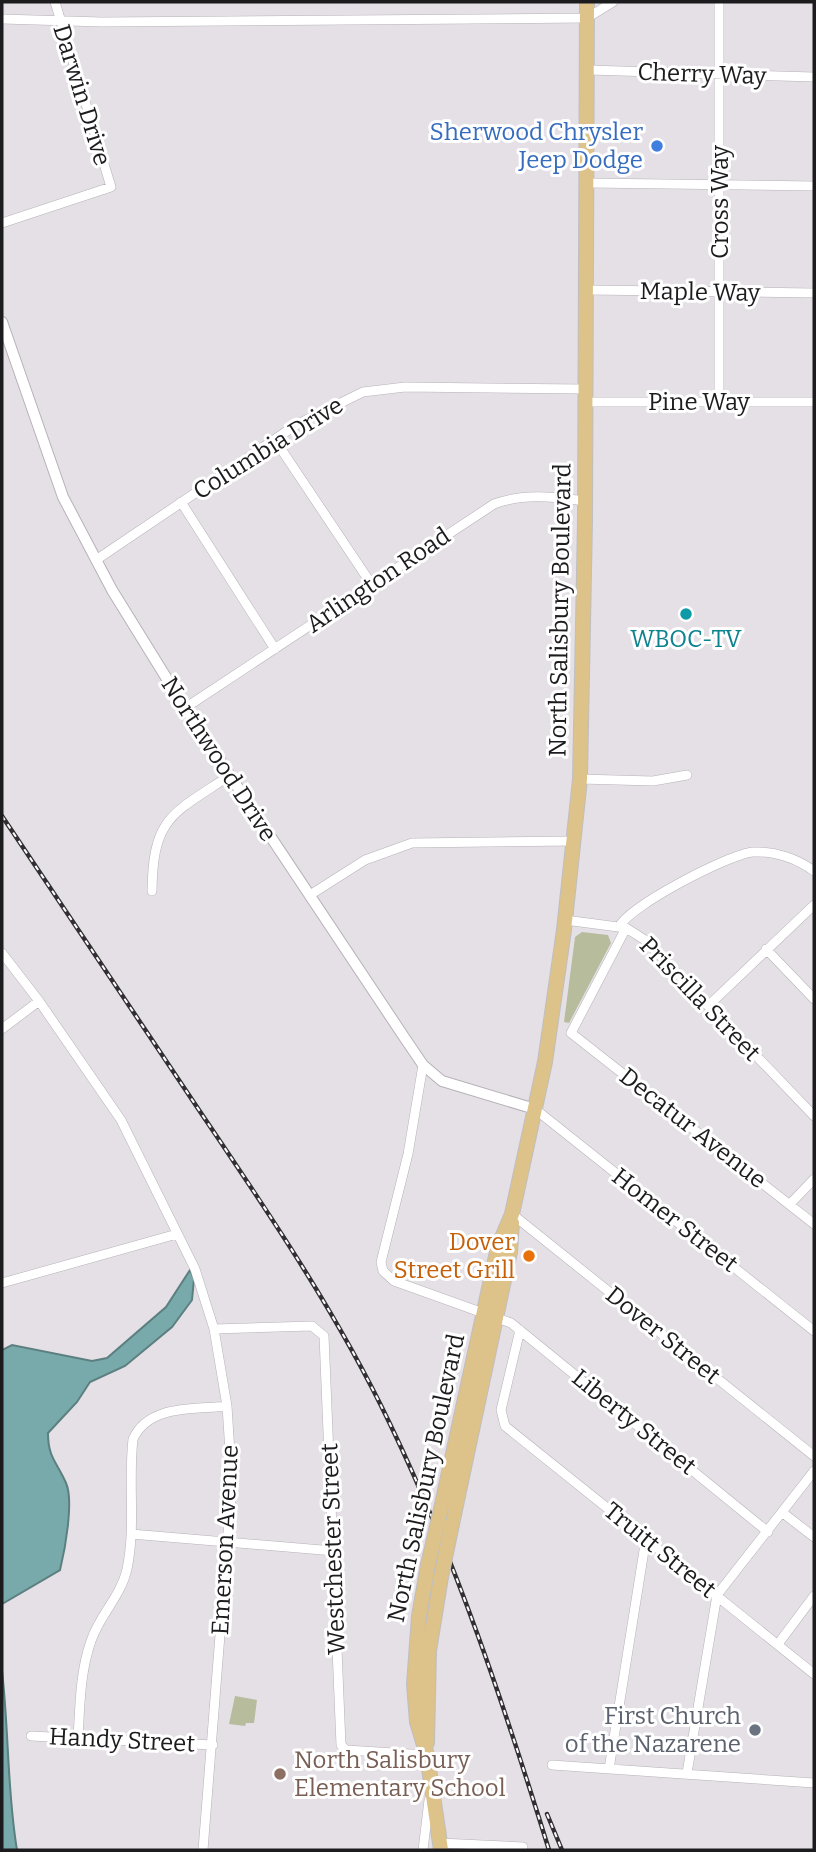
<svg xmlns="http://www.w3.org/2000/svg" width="816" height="1852" viewBox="0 0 816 1852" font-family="Bitter,serif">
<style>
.green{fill:#b7bd9c}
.water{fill:#78aaab;stroke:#5c7f80;stroke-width:2}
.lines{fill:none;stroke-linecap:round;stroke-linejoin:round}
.minor-casing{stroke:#b6b2b7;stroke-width:10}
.tertiary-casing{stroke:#b6b2b7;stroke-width:12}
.primary-casing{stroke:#bfbfc0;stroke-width:16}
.minor{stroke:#fff;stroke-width:9}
.tertiary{stroke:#fff;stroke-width:10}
.primary{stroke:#ddc289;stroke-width:14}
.rail-casing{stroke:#312f32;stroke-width:4.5}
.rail{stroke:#fff;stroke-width:2;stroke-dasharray:5;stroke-linecap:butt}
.primary-bridge-casing{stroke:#bfbfc0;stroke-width:16;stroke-linecap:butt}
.primary-bridge{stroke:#ddc289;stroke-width:14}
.shop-dot{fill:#3f7fe0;stroke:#fff;stroke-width:2.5}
.culture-dot{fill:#0f9aa8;stroke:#fff;stroke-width:2.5}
.food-dot{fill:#e8710a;stroke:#fff;stroke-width:2.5}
.worship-dot{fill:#6b7280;stroke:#fff;stroke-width:2.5}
.education-dot{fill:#8d6e63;stroke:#fff;stroke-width:2.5}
.labels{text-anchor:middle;stroke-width:6;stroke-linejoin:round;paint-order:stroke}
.street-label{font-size:24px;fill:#1c1b1d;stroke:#fff}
.shop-label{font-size:24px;fill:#366cbe;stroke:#fff;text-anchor:end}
.culture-label{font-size:24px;fill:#0d838f;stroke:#fff}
.food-label{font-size:24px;fill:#c56008;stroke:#fff;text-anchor:end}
.worship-label{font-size:24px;fill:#5b616d;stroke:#fff;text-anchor:end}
.education-label{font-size:24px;fill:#785e54;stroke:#fff;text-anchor:start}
</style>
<rect width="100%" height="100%" fill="#e5e0e6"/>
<path class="green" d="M582,932L608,935L611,943L569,1023L564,1022L575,937Z
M235,1696L257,1700L254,1723H246L245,1726L229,1724Z"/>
<path class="water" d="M190,1270L194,1279L192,1300L172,1327L125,1366L90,1382L77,1402L48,1433C48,1458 57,1462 66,1483C74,1501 65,1550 60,1570L2,1604V1350L12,1345L92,1361L107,1358L166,1307Z
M2,1671C9,1731 7,1791 17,1850H2Z"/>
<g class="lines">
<defs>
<path id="minor" d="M719,2V401
M2,19L102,22L587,18L613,2
M589,70L814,77
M588,183L814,186
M2,223L111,187L55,2
M587,290L814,293
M584,402H814
M275,440L372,585
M181,502L275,649
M96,560L296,425L363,392L405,387L584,389
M185,708L494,504C524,493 553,497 585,501
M580,779L653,781L687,775
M152,891C153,817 172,814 229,776
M310,895L365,860L412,843L575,841
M565,920L626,928L645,940L814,1116
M619,927C629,906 729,854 753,852C775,851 797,859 814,871
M626,928L571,1033L814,1224
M766,949L814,999
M2,953L39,1001L121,1120L195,1269L214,1329L227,1406L232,1483L203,1850
M708,1006L814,905
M2,1029L39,1001
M423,1065L408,1154L381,1262L383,1271L394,1281L511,1323L768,1532
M535,1109L814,1331
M790,1204L814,1179
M512,1214L814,1456
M2,1283L177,1234
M214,1329L312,1326L324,1336L341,1745L346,1750L427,1755
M520,1330L501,1410L505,1426L814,1674
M783,1513L814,1537
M131,1534L334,1551
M778,1644L814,1596
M31,1736L213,1745
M78,1738C80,1705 80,1672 91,1641C99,1616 121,1596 127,1569C136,1526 128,1482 133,1439C149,1404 194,1410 227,1406
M552,1765L814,1783
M609,1769L646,1538
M687,1773L717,1595L814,1471
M440,1843L523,1847
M423,1850L429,1800"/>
<path id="tertiary" d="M2,322L63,497L112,590L185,708L404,1037L423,1065L442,1081L535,1109"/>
<path id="primary" d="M441,1509L498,1247L512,1214L545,1062L564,930L580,779L585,521L587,2
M452,1524L510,1252L512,1223
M428,1565L419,1616L414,1684L417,1722L427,1755L441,1850
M427,1743L429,1651L441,1577"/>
</defs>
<use href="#minor" class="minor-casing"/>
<use href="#tertiary" class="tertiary-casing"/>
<use href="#primary" class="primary-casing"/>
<use href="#minor" class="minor"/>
<use href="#tertiary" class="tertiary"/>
<use href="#primary" class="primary"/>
<defs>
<path id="rail" d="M2,816C69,916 136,1016 203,1116C270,1215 338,1315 390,1424C456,1561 504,1705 549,1850
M547,1814L562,1850"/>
</defs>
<use href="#rail" class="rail-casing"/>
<use href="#rail" class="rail"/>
<defs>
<path id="primary-bridge" d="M428,1565L441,1509
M441,1577L452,1524"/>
</defs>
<use href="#primary-bridge" class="primary-bridge-casing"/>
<use href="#primary-bridge" class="primary-bridge"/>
</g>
<circle class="shop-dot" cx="657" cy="146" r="7"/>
<circle class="culture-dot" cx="686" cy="614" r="7"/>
<circle class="food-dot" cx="529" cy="1256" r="7"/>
<circle class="worship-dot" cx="755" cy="1730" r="7"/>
<circle class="education-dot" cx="280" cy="1774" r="7"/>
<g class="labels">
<g class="street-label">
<text transform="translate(702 74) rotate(2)" y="8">Cherry Way</text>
<text transform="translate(82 95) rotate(73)" y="8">Darwin Drive</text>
<text transform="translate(720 202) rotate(-90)" y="8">Cross Way</text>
<text transform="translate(700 292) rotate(1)" y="8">Maple Way</text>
<text x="699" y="410">Pine Way</text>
<text transform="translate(268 448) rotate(-32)" y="8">Columbia Drive</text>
<text transform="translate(378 580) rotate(-34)" y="8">Arlington Road</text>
<text transform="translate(560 610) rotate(-89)" y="8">North Salisbury Boulevard</text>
<text transform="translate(219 759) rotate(57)" y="8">Northwood Drive</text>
<text transform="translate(700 999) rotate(46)" y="8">Priscilla Street</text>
<text transform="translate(693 1128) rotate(38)" y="8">Decatur Avenue</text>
<text transform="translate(675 1220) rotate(38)" y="8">Homer Street</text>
<text transform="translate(663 1335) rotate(39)" y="8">Dover Street</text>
<text transform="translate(634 1422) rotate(39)" y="8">Liberty Street</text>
<text transform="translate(426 1478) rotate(-78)" y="8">North Salisbury Boulevard</text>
<text transform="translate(225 1540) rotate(-87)" y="8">Emerson Avenue</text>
<text transform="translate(333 1549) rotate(-92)" y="8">Westchester Street</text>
<text transform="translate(660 1550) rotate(39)" y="8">Truitt Street</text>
<text transform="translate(122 1740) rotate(3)" y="8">Handy Street</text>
</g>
<g class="shop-label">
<text x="643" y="140">Sherwood Chrysler<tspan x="643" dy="28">Jeep Dodge</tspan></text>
</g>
<g class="culture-label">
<text x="686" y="647">WBOC-TV</text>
</g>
<g class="food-label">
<text x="515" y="1250">Dover<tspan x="515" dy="28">Street Grill</tspan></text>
</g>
<g class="worship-label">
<text x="741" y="1724">First Church<tspan x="741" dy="28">of the Nazarene</tspan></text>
</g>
<g class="education-label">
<text x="294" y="1768">North Salisbury<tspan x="294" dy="28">Elementary School</tspan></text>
</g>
</g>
<rect width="816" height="1852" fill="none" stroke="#1c1b1d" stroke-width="7"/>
</svg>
